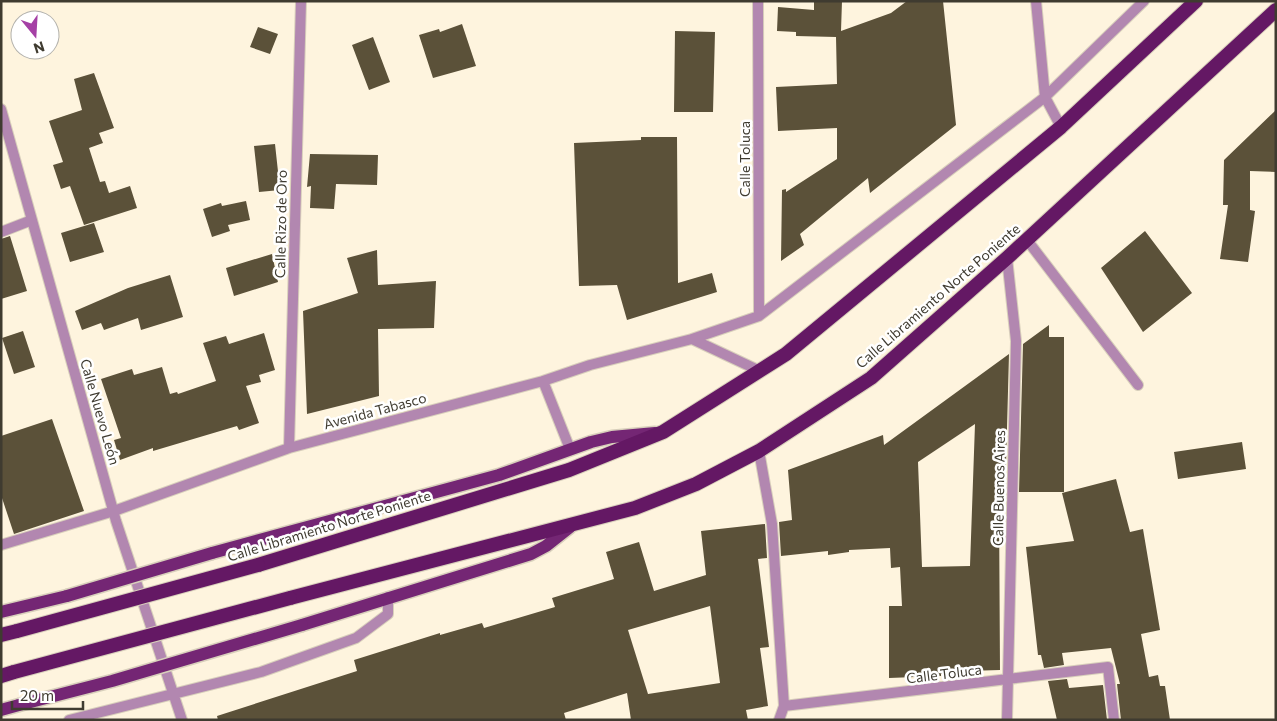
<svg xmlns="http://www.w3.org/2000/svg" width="1277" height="721" viewBox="0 0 1277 721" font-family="Commissioner,sans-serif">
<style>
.building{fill:#5b5139;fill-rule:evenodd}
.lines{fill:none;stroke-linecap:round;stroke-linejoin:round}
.service-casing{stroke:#d8cfbb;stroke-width:12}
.minor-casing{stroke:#d8cfbb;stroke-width:12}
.primary-casing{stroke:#d8cfbb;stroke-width:15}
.trunk-casing{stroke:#d8cfbb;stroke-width:16}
.service{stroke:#b287b0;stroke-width:10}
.minor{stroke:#b287b0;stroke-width:10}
.primary{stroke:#742674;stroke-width:12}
.trunk{stroke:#641864;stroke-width:14}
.primary-bridge-casing{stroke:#d8cfbb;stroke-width:15;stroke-linecap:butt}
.trunk-bridge-casing{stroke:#d8cfbb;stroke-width:16;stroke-linecap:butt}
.primary-bridge{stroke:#742674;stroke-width:12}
.trunk-bridge{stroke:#641864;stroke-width:14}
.labels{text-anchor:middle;stroke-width:5;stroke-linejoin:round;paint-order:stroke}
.street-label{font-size:14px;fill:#3f3b30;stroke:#fff}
</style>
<rect width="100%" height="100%" fill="#fef4de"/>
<path class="building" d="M814,1H842L841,31L891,13L907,1H943L956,125L870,193L868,178L800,234L804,245L781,261L782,190L786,189V192L837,159V128L778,131L776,87L837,84L836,37L796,36V32L777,31L778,7L814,10Z
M462,24L476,66L433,78L419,35L439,29L440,32Z
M258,27L278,34L270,54L250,47Z
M675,31L715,32L713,112H674Z
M373,37L390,82L369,90L352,45Z
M94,73L114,128L99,133L103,143L89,148L100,182L105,181L109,193L130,186L137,208L84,225L70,186L61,189L53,165L63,162L49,121L82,110L74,79Z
M1276,110V172L1250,171V210L1255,211L1248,262L1220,259L1228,205H1223L1224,160Z
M641,137H677L678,283L712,273L717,292L627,320L617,285L579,286L574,143L641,140Z
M275,144L280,190L259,192L254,146Z
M310,154L378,155L377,185L336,184L334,209L310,208L311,186L307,187Z
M246,201L250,220L228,225L230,231L212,237L203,209L221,203L222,206Z
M94,223L104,252L70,262L61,233Z
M1145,231L1192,293L1143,332L1101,268Z
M10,236L27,291L1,299V239Z
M377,250L378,285L436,281L434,328L378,329L379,396L307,414L303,311L358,293L347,258Z
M272,254L278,282L234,296L226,268Z
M170,275L183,317L141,330L138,318L104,330L101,323L82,330L75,311L128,288Z
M1049,325V337H1064V492H1019L1023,344Z
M23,331L35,367L14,374L2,338Z
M264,333L275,370L259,375L261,382L246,386L259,423L239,430L237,426L153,451V448L120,460L114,440L121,438L101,379L132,369L134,375L162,367L170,394L177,392L178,394L216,381L203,343L226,336L229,344Z
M1009,354L1005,502H999L1000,670L967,671V674H941V676L889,678V606H902L900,567L891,568L890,548L849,550V552L828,555V551L781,556L779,522L792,520L788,470L883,435L884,445ZM975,424L970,566L922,567L918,462Z
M52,419L84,511L14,534L1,495V436Z
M1242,442L1246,469L1178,479L1174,452Z
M1116,479L1130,532L1143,529L1160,630L1141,634L1149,677L1158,675L1160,686H1165L1170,720H1121L1117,684H1120L1111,648L1062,653L1064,665L1044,668L1041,655H1038L1026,547L1074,541L1062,493Z
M765,524L767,558L758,559L769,647L760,648L768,706L746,710L748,720H631L627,693L564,713L566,720H218L217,716L357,671L354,660L440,633V635L482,623L484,628L555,607L552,598L614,579L606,552L639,542L654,591L706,575L701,531ZM710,606L720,683L648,694L628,630Z
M1067,679L1069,688L1103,685L1107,720H1057L1048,681Z"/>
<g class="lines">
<defs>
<path id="service" d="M1027,240L1138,385"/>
<path id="minor" d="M758,1L759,316
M1036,1L1045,97L1061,127
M1,109L116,521L182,720
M1,232L32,220
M692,339L760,371
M543,381L570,449
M289,448L301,1
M759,451L772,524L784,706L779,720
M1,545L114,511L289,448L543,381L590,365L692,339L759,316L1045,97L1144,1
M784,706L1108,667L1114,720
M69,720L261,672L356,638L388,614V597
M1007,720L1016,341L1007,258"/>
<path id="primary" d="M212,553L499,475L591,442L612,437L655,433
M1,612L67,596
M302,625L531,554L546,546L570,527
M1,710L19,705"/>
<path id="trunk" d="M258,565L569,470L663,432L786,354L1061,127L1196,1
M290,598L635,508L696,484L759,451L871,378L1007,258L1276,10
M1,635L17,631
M1,676L14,672"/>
</defs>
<use href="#service" class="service-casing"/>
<use href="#minor" class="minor-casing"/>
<use href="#primary" class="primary-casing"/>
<use href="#trunk" class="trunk-casing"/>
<use href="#service" class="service"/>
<use href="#minor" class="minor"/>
<use href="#primary" class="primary"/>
<use href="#trunk" class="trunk"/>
<defs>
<path id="primary-bridge" d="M67,596L212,553
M19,705L112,681L302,625"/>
<path id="trunk-bridge" d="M17,631L258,565
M14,672L290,598"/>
</defs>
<use href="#primary-bridge" class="primary-bridge-casing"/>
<use href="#trunk-bridge" class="trunk-bridge-casing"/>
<use href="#primary-bridge" class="primary-bridge"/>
<use href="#trunk-bridge" class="trunk-bridge"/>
</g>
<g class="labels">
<g class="street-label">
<text transform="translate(745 159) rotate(-90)" y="5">Calle Toluca</text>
<text transform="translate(281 224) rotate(-89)" y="5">Calle Rizo de Oro</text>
<text transform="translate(938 296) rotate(-41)" y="5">Calle Libramiento Norte Poniente</text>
<text transform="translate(375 411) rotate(-15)" y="5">Avenida Tabasco</text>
<text transform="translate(100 412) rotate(74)" y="5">Calle Nuevo León</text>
<text transform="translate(999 488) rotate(-89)" y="5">Calle Buenos Aires</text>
<text transform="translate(329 526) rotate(-17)" y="5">Calle Libramiento Norte Poniente</text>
<text transform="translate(944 674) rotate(-7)" y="5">Calle Toluca</text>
</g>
</g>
<rect width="1277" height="721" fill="none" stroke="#3f3b30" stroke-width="5"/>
<g transform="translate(35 35) rotate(162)"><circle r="24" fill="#ffffff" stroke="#b2b1ac"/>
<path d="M0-4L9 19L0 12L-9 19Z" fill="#a540a5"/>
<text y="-8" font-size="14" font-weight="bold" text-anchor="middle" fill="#3f3b30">N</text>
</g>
<path d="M12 701v8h71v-8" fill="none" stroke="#3f3b30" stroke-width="2.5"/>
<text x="20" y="701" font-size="15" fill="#3f3b30" stroke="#ffffff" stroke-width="4" paint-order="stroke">20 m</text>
</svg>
